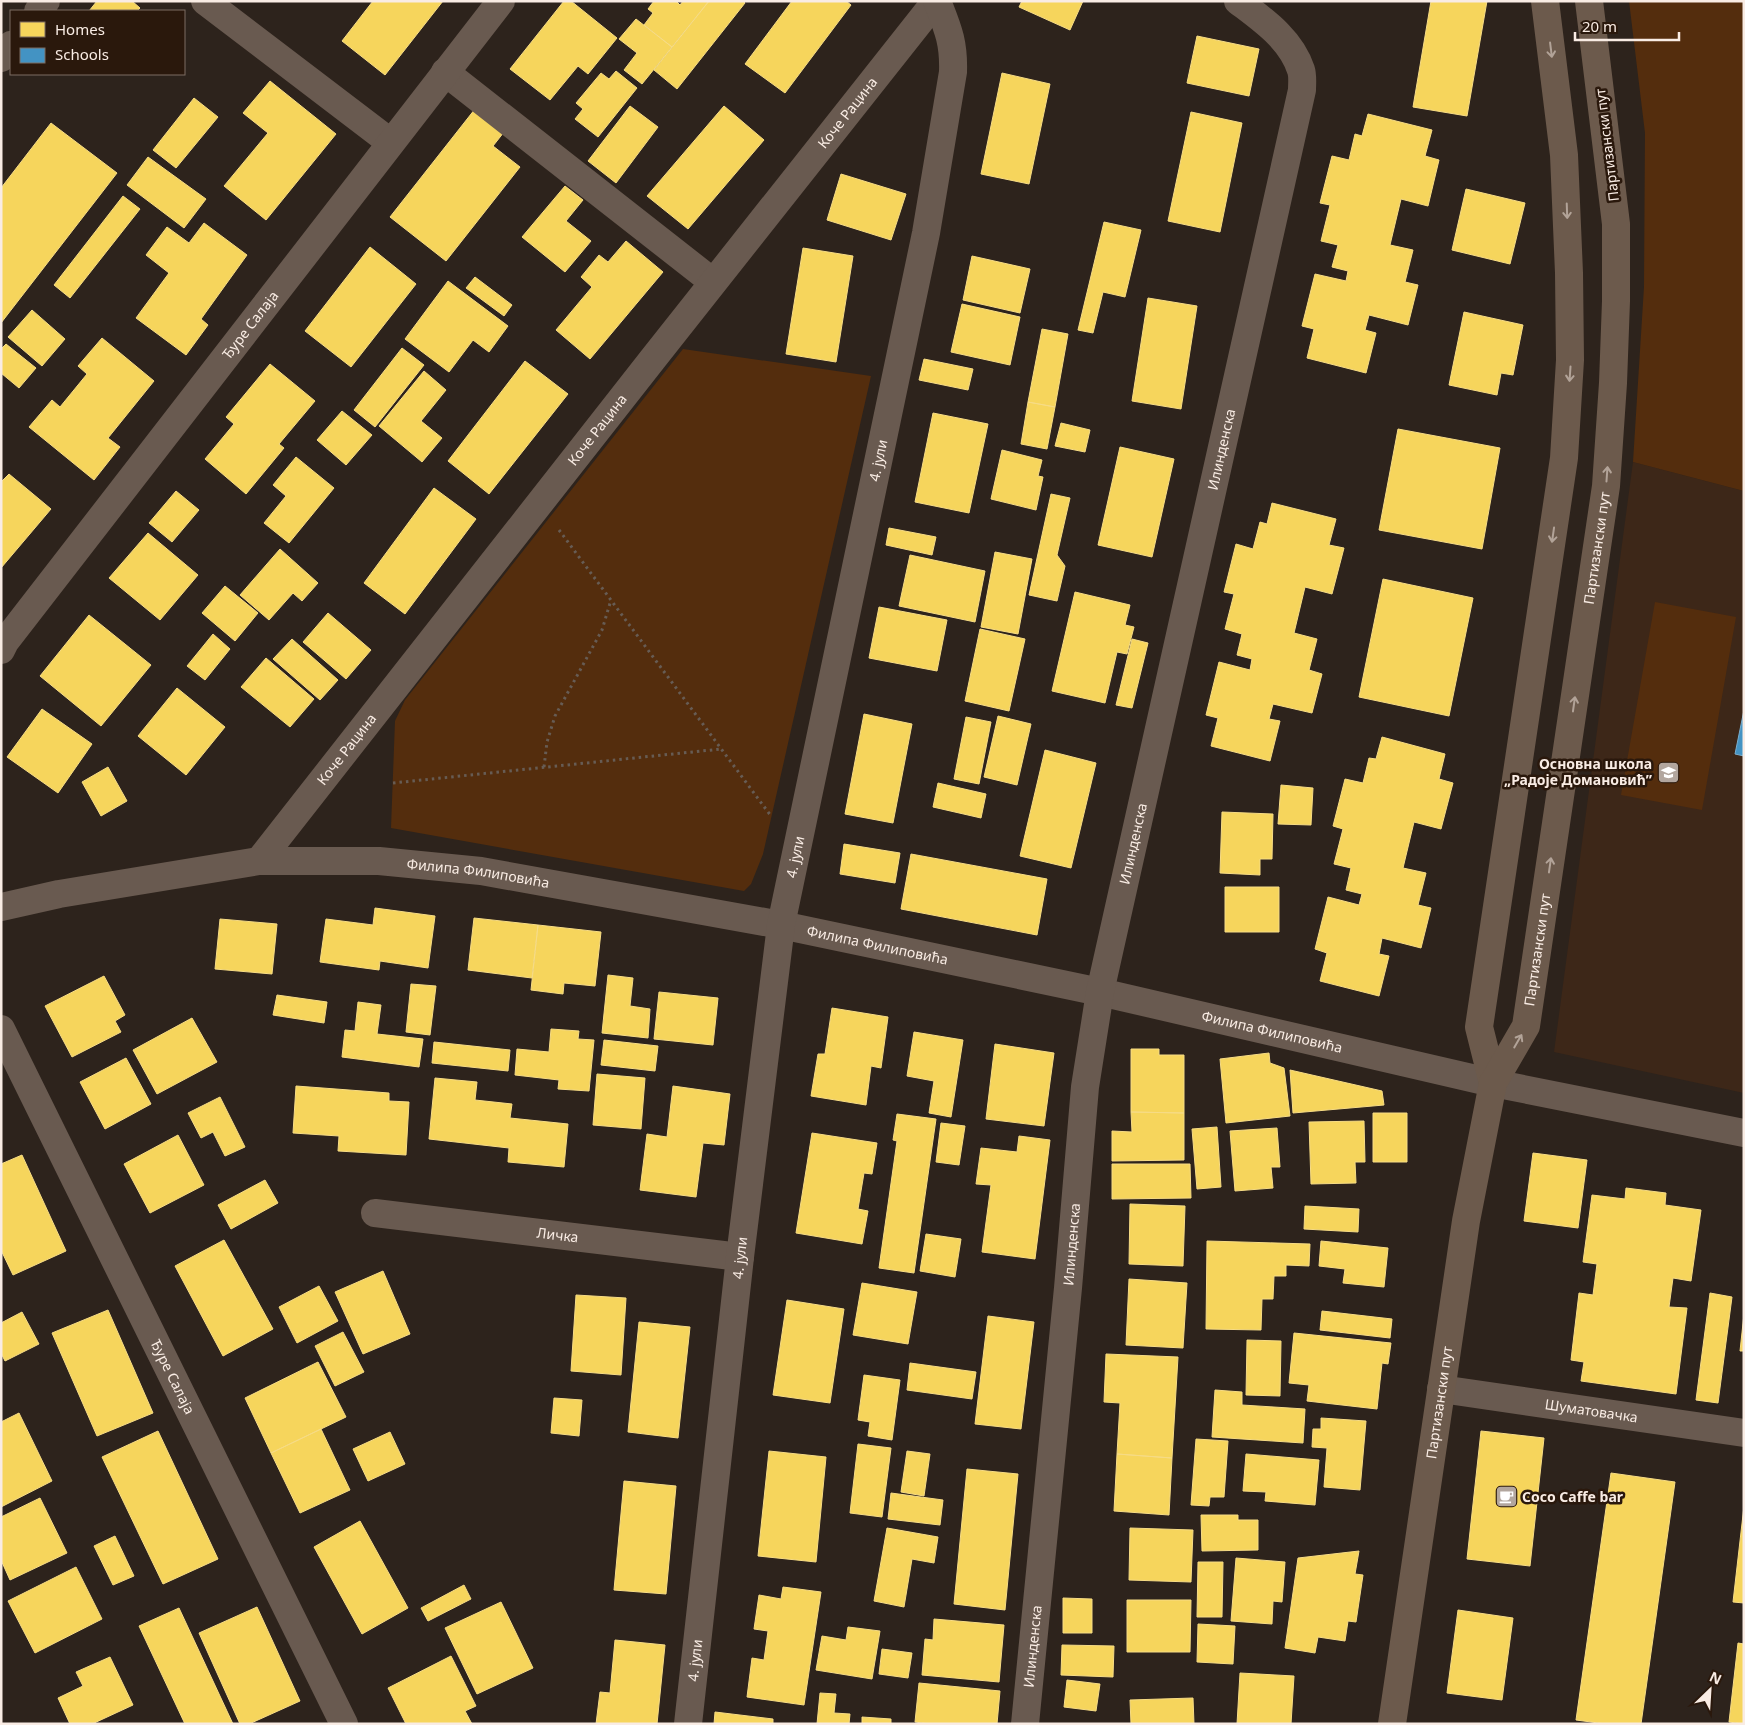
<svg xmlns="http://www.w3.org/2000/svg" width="1745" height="1725" viewBox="0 0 1745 1725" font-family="'Noto Sans',sans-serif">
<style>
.built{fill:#3d2718}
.green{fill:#542d0d}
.homes{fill:#f6d55c;stroke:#f7dc85}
.schools{fill:#4393c3;stroke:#7aaecd}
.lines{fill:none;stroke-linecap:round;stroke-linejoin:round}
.path{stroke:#675c54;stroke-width:3;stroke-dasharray:2.5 4;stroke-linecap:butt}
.minor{stroke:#695a50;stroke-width:28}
.major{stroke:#6c5a4c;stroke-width:28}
.oneway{stroke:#b2a398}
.labels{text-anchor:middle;stroke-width:5;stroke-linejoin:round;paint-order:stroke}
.street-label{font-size:14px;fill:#f9ece4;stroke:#2a180c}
.poi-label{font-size:14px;font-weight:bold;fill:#f9ece4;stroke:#2a180c;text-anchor:end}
</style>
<rect width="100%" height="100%" fill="#2d231c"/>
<path class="built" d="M1633,462L1744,491V1093L1554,1052Z"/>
<path class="green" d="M1629,1H1744V491L1633,462L1644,287L1645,133Z
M683,349L871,376L763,854L751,884L744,891L391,828L395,721L405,700Z
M1655,602L1736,617L1702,810L1621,795Z"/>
<path class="homes" d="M97,1H132L140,8L137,11H89Z
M373,1H443L385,75L342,41Z
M564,1H571L617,38L588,74L578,66L550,100L510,69Z
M654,1H676L680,5L683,1H709L672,47L644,25L653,13L648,9Z
M709,1H743L745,3L677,89L654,70Z
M792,1H846L851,5L785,93L745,64Z
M1022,1H1083L1070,30L1019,7Z
M1431,1H1487L1467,116L1413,107Z
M636,19L672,47L642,84L624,70L637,53L619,39Z
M1197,36L1259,49L1249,96L1187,83Z
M616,71L637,88L598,137L575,119L583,109L576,103L601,73L609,79Z
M1002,73L1050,84L1029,184L981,174Z
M270,81L336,134L266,220L224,186L268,133L243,113Z
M194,98L218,117L176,168L153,150Z
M630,106L658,127L616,183L588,161Z
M724,106L764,140L688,229L647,196Z
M475,109L504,132L493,146L520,167L446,261L390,217Z
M1191,112L1242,123L1220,232L1168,221Z
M1368,114L1432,130L1425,156L1439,160L1428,206L1401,199L1390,245L1413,250L1405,282L1418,285L1408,325L1369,315L1365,330L1376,333L1366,373L1307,358L1314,329L1302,326L1315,274L1346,281L1348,271L1332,267L1338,245L1321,241L1330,205L1320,203L1332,156L1349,160L1355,134L1362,136Z
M51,123L117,173L1,323V188Z
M148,157L206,199L184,228L127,185Z
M841,174L906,194L891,240L827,220Z
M565,186L583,200L566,221L591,241L565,272L522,237Z
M1466,189L1525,203L1510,264L1452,250Z
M123,196L140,209L70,298L54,285Z
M1104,222L1141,230L1125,297L1103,292L1093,333L1078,330Z
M204,223L247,255L201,319L208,325L186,355L136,318L169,273L146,255L167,227L189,243Z
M626,241L663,272L590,359L556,330L592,287L581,277L599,255L608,262Z
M370,247L416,284L351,367L305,331Z
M803,248L853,256L836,362L786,354Z
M972,256L1030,269L1020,313L963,300Z
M475,277L512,305L504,316L466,288Z
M448,281L508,326L489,352L473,340L449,372L405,339Z
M1148,298L1197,306L1181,409L1132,401Z
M962,304L1020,317L1010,365L951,352Z
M32,310L65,339L42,366L8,337Z
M1464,312L1523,325L1513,375L1501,373L1497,395L1449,385Z
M1042,329L1068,334L1055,407L1028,402Z
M102,338L154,381L108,438L120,447L94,480L29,427L52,400L60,407L87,374L78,366Z
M6,344L36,368L19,388L1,373V349Z
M402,348L424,365L375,427L354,410Z
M924,359L973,369L968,390L919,380Z
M525,361L568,394L489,494L448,461Z
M270,364L315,401L279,444L284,448L246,494L205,459L234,424L226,417Z
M424,371L446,390L421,421L442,438L422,462L379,426Z
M1028,402L1055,407L1047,449L1021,444Z
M342,411L372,435L346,465L317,440Z
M933,413L988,424L969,513L915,502Z
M1061,423L1090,430L1085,452L1055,446Z
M1398,429L1500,448L1482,549L1379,530Z
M1120,447L1174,459L1152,557L1098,545Z
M1002,450L1042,460L1038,476L1043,477L1036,510L991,499Z
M296,457L334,488L289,543L264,523L286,496L273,485Z
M9,474L51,509L1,568V482Z
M434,488L476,519L405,614L364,583Z
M176,491L199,510L172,542L149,523Z
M1051,494L1070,498L1057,555L1065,566L1057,601L1029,595Z
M1272,503L1336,519L1329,545L1344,548L1332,594L1305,587L1294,633L1317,639L1309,670L1322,674L1312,713L1273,704L1269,719L1280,721L1270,761L1211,746L1218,718L1206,715L1219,662L1250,670L1252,659L1237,655L1242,634L1225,629L1234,594L1224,592L1236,544L1253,549L1260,522L1267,524Z
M889,528L936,537L932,555L886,545Z
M148,533L198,575L160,620L109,578Z
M280,549L318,583L302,601L293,593L269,620L240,595Z
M995,552L1032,559L1018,634L981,627Z
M910,555L985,571L975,622L899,606Z
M1383,579L1473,598L1449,716L1359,697Z
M225,586L258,613L235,641L202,613Z
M1075,592L1130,605L1125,625L1134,627L1127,654L1117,652L1105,703L1052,691Z
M879,607L947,620L937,671L869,658Z
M328,613L371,650L346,679L303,642Z
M89,615L151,665L101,726L40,676Z
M980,629L1025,639L1009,711L965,701Z
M213,634L230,649L205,680L187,666Z
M292,639L338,680L320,700L273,659Z
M1132,639L1148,643L1132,708L1116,705Z
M266,658L314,699L290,727L241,687Z
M177,688L225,727L186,775L138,736Z
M42,709L92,744L58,793L7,757Z
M864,714L912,724L893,823L845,814Z
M998,716L1031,724L1017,785L984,777Z
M966,717L991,722L979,784L954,779Z
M1382,737L1445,754L1439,779L1453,783L1441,829L1414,822L1403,868L1426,873L1418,905L1431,908L1421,948L1382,938L1379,954L1389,956L1379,996L1320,981L1327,953L1315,949L1328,897L1359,905L1362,894L1346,890L1351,868L1334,864L1343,829L1333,826L1345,779L1363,783L1369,758L1376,759Z
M1045,750L1096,763L1071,868L1020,856Z
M108,767L127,801L101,816L82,782Z
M938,783L986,794L981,818L933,807Z
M1281,785L1313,788L1311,825L1278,824Z
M1222,812L1273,814L1272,859H1260V875L1220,873Z
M844,844L900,853L895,883L840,874Z
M911,854L1047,879L1037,935L901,909Z
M1225,887H1279V932H1225Z
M375,908L435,916L428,968L380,961L379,970L320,962L326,919L373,925Z
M474,918L538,925L532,978L468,970Z
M220,919L277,924L272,974L215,969Z
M538,925L601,932L595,986L564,983L563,994L531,990Z
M608,975L633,978L630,1006L650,1009L648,1038L602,1033Z
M104,976L125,1015L115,1021L121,1032L72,1057L45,1006Z
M411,984L436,986L430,1035L406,1032Z
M659,992L718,998L713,1045L654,1039Z
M277,995L327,1002L324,1023L273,1015Z
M358,1002L381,1005L377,1034L423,1039L419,1067L342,1057L345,1030L355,1031Z
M832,1008L888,1017L881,1068L871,1066L866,1105L811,1096L818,1054H825Z
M192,1018L217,1062L157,1094L133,1050Z
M551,1029L579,1031L578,1039L594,1040L589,1091L558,1089L559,1080L515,1075L517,1049L549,1052Z
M914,1032L963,1040L951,1117L929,1113L934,1081L907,1076Z
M604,1040L658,1046L655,1071L601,1065Z
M434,1042L510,1050L508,1071L432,1063Z
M995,1044L1054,1053L1044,1126L986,1119Z
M1131,1049H1159V1055H1184V1113L1131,1112Z
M1269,1053L1270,1063L1284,1068L1290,1116L1226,1123L1220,1059Z
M126,1058L151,1104L105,1129L80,1082Z
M1290,1070L1382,1091L1384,1105L1293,1113Z
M597,1074L645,1078L641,1129L593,1125Z
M435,1078L477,1082L475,1100L512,1104L510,1118L568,1124L564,1167L508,1162L509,1148L429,1139Z
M296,1086L389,1093V1101L409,1102L406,1155L338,1151L339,1136L293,1133Z
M673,1086L730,1094L724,1145L703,1143L696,1197L640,1190L647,1134L667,1137Z
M220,1097L245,1147L225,1156L213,1132L201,1138L188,1113Z
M1131,1112L1184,1113V1160L1112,1161V1131L1132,1132Z
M1373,1113H1407V1162H1373Z
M897,1114L936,1119L914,1273L879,1268L897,1141L893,1140Z
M1364,1121L1365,1162H1355L1356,1183L1311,1184L1309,1122Z
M941,1123L965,1126L959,1165L936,1162Z
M1217,1127L1221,1187L1197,1189L1192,1129Z
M1277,1128L1280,1167H1271L1273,1188L1235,1191L1230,1131Z
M812,1133L877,1143L872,1174L864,1173L858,1209L868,1211L862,1244L796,1233Z
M178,1135L204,1185L150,1213L124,1164Z
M1019,1136L1050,1140L1035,1259L982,1252L991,1185L976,1184L981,1148L1017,1152Z
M1533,1153L1587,1160L1578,1228L1524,1221Z
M22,1155L66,1251L13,1275L1,1250V1164Z
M1112,1164H1190L1191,1198L1112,1199Z
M265,1180L278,1203L231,1229L218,1205Z
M1626,1188L1666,1193L1665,1205L1701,1210L1691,1281L1673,1278L1669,1307L1687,1308L1676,1394L1581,1381L1584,1362L1571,1360L1579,1293L1593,1295L1597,1264L1583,1262L1592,1195L1625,1199Z
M1130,1204L1185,1206L1183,1266L1129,1264Z
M1305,1206L1359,1209L1358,1232L1304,1229Z
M926,1234L961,1239L955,1277L920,1271Z
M224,1240L273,1329L223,1356L175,1266Z
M1207,1241L1310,1244L1309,1266L1286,1265V1276H1274L1273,1299H1262L1261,1330L1206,1329Z
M1321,1241L1388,1248L1384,1287L1343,1283L1345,1269L1319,1266Z
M383,1271L410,1334L363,1354L335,1292Z
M1129,1279L1187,1283L1183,1348L1126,1345Z
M862,1283L917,1292L908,1344L853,1335Z
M319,1286L338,1321L297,1343L279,1307Z
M1710,1293L1732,1297L1718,1403L1696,1400Z
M576,1295L626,1298L621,1375L571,1371Z
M787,1300L844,1309L830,1403L773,1395Z
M108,1310L153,1413L97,1436L52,1333Z
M1322,1311L1392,1319L1390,1338L1320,1330Z
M22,1312L39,1344L5,1361L1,1353V1323Z
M1744,1314V1351H1740Z
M988,1316L1034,1322L1021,1429L975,1424Z
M639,1322L690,1327L678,1438L628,1432Z
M343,1332L364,1372L335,1386L315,1346Z
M1294,1333L1391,1343L1388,1364L1382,1363L1377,1409L1307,1401L1309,1385L1289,1383Z
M1247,1340L1281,1341L1280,1396L1246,1395Z
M1106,1354L1178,1357L1172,1458L1117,1454L1120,1403L1104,1402Z
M318,1362L346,1417L271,1453L245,1398Z
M910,1363L976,1372L972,1399L907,1390Z
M864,1375L900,1380L892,1440L868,1436L870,1422L858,1420Z
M1215,1390L1242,1392V1405L1305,1409L1303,1443L1212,1437Z
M554,1398L582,1400L579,1436L551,1433Z
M19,1413L52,1481L1,1507V1422Z
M1321,1418L1366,1421L1360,1490L1324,1487L1327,1448L1312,1447L1313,1429H1321Z
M321,1429L350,1490L300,1513L271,1453Z
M158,1431L218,1559L163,1584L102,1457Z
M1481,1431L1544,1438L1530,1566L1467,1559Z
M390,1432L405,1464L368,1481L353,1449Z
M1196,1439L1228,1441L1224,1497H1210L1209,1506L1191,1505Z
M858,1444L891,1448L882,1517L850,1513Z
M769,1451L826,1457L816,1562L758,1556Z
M907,1451L930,1454L924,1496L901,1492Z
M1117,1454L1172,1458L1169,1515L1114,1511Z
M1246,1454L1319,1460L1315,1505L1265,1501L1266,1492L1243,1491Z
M967,1469L1018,1474L1005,1610L954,1604Z
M1611,1473L1675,1482L1641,1724H1606L1576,1720Z
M624,1481L676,1486L666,1594L614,1590Z
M891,1493L943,1500L940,1525L888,1519Z
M40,1498L67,1553L10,1580L1,1560V1517Z
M1744,1506V1603L1733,1602Z
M1201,1515H1238V1520H1258V1550L1202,1551Z
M360,1521L408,1608L362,1634L314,1547Z
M887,1528L938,1537L934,1563L912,1559L904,1607L874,1601Z
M1130,1528L1193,1530L1191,1582L1129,1580Z
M115,1536L134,1576L113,1585L94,1546Z
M1359,1551L1355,1574L1363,1575L1356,1622L1348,1621L1345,1641L1318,1637L1315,1653L1285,1648L1298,1558Z
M1236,1558L1285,1562L1282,1602L1273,1601L1272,1624L1231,1621Z
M1198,1562H1223L1222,1617H1197Z
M76,1567L102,1619L35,1653L8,1601Z
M464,1585L471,1599L428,1621L421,1608Z
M783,1587L821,1592L804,1705L747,1697L752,1658L764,1660L768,1631L754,1629L759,1595L781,1599Z
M1063,1598L1092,1599V1633H1063Z
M1127,1600H1191L1190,1652H1127Z
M501,1602L533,1668L477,1694L445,1628Z
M257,1607L300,1701L249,1724H240L199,1633Z
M179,1608L233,1724H185L139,1626Z
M1458,1610L1513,1618L1502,1700L1447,1693Z
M934,1619L1004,1625L999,1682L922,1675L925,1639L933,1640Z
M1198,1624L1235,1626L1233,1664L1197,1662Z
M848,1627L880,1631L872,1679L816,1670L822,1636L846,1640Z
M615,1640L665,1645L657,1724H596L600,1692L610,1693Z
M1738,1643L1744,1644V1724L1729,1722Z
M1062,1645L1114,1646L1113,1677L1061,1675Z
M882,1649L912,1653L908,1678L879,1674Z
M451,1656L476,1706L465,1711L472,1724H406L388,1688Z
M110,1657L133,1705L92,1724H70L58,1698L83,1686L76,1672Z
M1240,1673L1294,1676L1291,1724H1237Z
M1067,1680L1100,1684L1096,1711L1064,1707Z
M919,1683L1000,1691L997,1724H930L915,1722Z
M820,1693L836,1694L834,1713L850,1714L849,1724H817Z
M1193,1698L1194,1724H1131L1130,1700Z
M715,1712L773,1719V1724H714Z
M862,1717L891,1719V1724H862Z"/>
<path class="schools" d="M1744,710V756L1735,754Z"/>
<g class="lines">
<path class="path" d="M559,530L771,816
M544,767L547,742L555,716L602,630L611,600
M393,783L721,749"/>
<g class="minor">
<path d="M205,1L390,142"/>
<path d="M38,11L46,1"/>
<path d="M1,58L11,45"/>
<path d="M445,72L713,282"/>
<path id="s1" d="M1,650L5,642L501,1"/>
<path id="s2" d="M259,861L652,360L936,1"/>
<path id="s3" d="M1,907L59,894L259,861H379L481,871L781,925L1100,992L1493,1083L1744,1133"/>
<path id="s4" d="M1,1029L344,1724"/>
<path id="s5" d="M375,1213L740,1257"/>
<path id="s6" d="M1441,1389L1744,1433"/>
<path id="s7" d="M688,1724L740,1257L781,925L926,233L953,72C954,42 948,29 937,1"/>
<path id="s8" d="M1025,1724L1068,1288L1085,1087L1100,992L1302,90C1302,84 1303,76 1301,70C1291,39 1263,20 1238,1"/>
</g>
<g class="major">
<path d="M1493,1083L1479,1027L1564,458L1570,360L1569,273L1564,155L1545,1"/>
<path id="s9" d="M1392,1724L1466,1221L1493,1083L1526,1026L1606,486L1613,383L1616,301V224L1589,1"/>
</g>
</g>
<defs><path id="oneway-shaft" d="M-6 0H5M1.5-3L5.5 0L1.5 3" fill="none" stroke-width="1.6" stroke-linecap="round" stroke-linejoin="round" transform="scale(1.25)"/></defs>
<g class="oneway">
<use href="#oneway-shaft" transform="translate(1551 50) rotate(83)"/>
<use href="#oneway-shaft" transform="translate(1567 211) rotate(88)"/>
<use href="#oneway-shaft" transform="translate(1570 374) rotate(94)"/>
<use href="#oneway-shaft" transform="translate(1607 474) rotate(-86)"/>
<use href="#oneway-shaft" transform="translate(1553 535) rotate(98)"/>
<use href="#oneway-shaft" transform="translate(1574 704) rotate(-82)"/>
<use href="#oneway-shaft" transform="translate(1550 865) rotate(-82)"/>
<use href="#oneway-shaft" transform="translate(1518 1041) rotate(-60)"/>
</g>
<defs>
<symbol id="school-square" viewBox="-11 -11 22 22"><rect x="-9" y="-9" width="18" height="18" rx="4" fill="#b2a69e" stroke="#2a180c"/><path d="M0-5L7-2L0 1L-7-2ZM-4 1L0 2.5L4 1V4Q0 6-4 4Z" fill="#fff"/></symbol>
<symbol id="cafe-square" viewBox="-11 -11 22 22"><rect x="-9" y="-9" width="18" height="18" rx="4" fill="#b2a69e" stroke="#2a180c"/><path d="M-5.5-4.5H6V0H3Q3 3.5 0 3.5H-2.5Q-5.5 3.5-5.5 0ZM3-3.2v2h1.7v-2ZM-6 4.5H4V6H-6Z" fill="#fff"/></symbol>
</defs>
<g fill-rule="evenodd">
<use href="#school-square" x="1656" y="760" width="25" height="25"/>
<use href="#cafe-square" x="1494" y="1484" width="25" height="25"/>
</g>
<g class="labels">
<g class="street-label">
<text dy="5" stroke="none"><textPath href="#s2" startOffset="952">Коче Рацина</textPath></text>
<text transform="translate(1607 145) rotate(-97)" y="5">Партизански пут</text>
<text dy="5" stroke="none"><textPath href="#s1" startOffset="410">Ђуре Салаја</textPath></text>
<text dy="5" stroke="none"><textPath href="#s2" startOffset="548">Коче Рацина</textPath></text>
<text dy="5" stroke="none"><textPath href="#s8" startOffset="1292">Илинденска</textPath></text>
<text dy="5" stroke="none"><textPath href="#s7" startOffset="1279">4. јули</textPath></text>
<text dy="5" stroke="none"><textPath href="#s9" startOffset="1198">Партизански пут</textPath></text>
<text dy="5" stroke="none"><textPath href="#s2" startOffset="142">Коче Рацина</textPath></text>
<text dy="5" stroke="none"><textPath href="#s8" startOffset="888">Илинденска</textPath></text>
<text dy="5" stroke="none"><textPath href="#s7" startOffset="874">4. јули</textPath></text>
<text dy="5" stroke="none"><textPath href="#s3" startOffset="482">Филипа Филиповића</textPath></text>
<text dy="5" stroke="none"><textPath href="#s3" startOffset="888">Филипа Филиповића</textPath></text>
<text dy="5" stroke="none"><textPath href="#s9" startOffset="792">Партизански пут</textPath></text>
<text dy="5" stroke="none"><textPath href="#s3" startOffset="1292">Филипа Филиповића</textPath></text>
<text dy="5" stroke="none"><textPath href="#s5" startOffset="184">Личка</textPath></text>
<text dy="5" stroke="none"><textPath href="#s8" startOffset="482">Илинденска</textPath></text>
<text dy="5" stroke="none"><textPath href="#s7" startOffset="469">4. јули</textPath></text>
<text dy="5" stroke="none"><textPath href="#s4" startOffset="388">Ђуре Салаја</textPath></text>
<text dy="5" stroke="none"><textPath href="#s9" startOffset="325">Партизански пут</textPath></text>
<text dy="5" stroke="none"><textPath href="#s6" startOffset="152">Шуматовачка</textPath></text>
<text dy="5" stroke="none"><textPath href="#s8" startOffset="78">Илинденска</textPath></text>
<text dy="5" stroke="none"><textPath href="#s7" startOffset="64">4. јули</textPath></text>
</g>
<g class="poi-label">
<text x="1652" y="769">Основна школа<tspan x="1652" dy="16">„Радоје Домановић”</tspan></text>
<text x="1522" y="1502" text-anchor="start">Coco Caffe bar</text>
</g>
</g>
<rect width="1745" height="1725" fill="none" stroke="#f9ece4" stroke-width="5"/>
<rect x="10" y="10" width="175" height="65" fill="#2a180c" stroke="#7d6d62"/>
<rect x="20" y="22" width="25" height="15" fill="#f6d55c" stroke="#7d6d62"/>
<text x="55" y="35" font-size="15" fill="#f9ece4">Homes</text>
<rect x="20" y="48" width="25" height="15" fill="#4393c3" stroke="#7d6d62"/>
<text x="55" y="60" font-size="15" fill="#f9ece4">Schools</text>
<g transform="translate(1710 1690) rotate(25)" stroke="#2a180c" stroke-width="4" paint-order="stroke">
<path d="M0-4L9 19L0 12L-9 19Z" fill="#f9ece4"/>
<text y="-8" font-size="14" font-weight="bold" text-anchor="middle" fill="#f9ece4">N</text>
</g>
<path d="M1575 32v8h104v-8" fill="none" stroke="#f9ece4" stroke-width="2.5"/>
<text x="1582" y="32" font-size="15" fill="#f9ece4" stroke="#2a180c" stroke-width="4" paint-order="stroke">20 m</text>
</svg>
